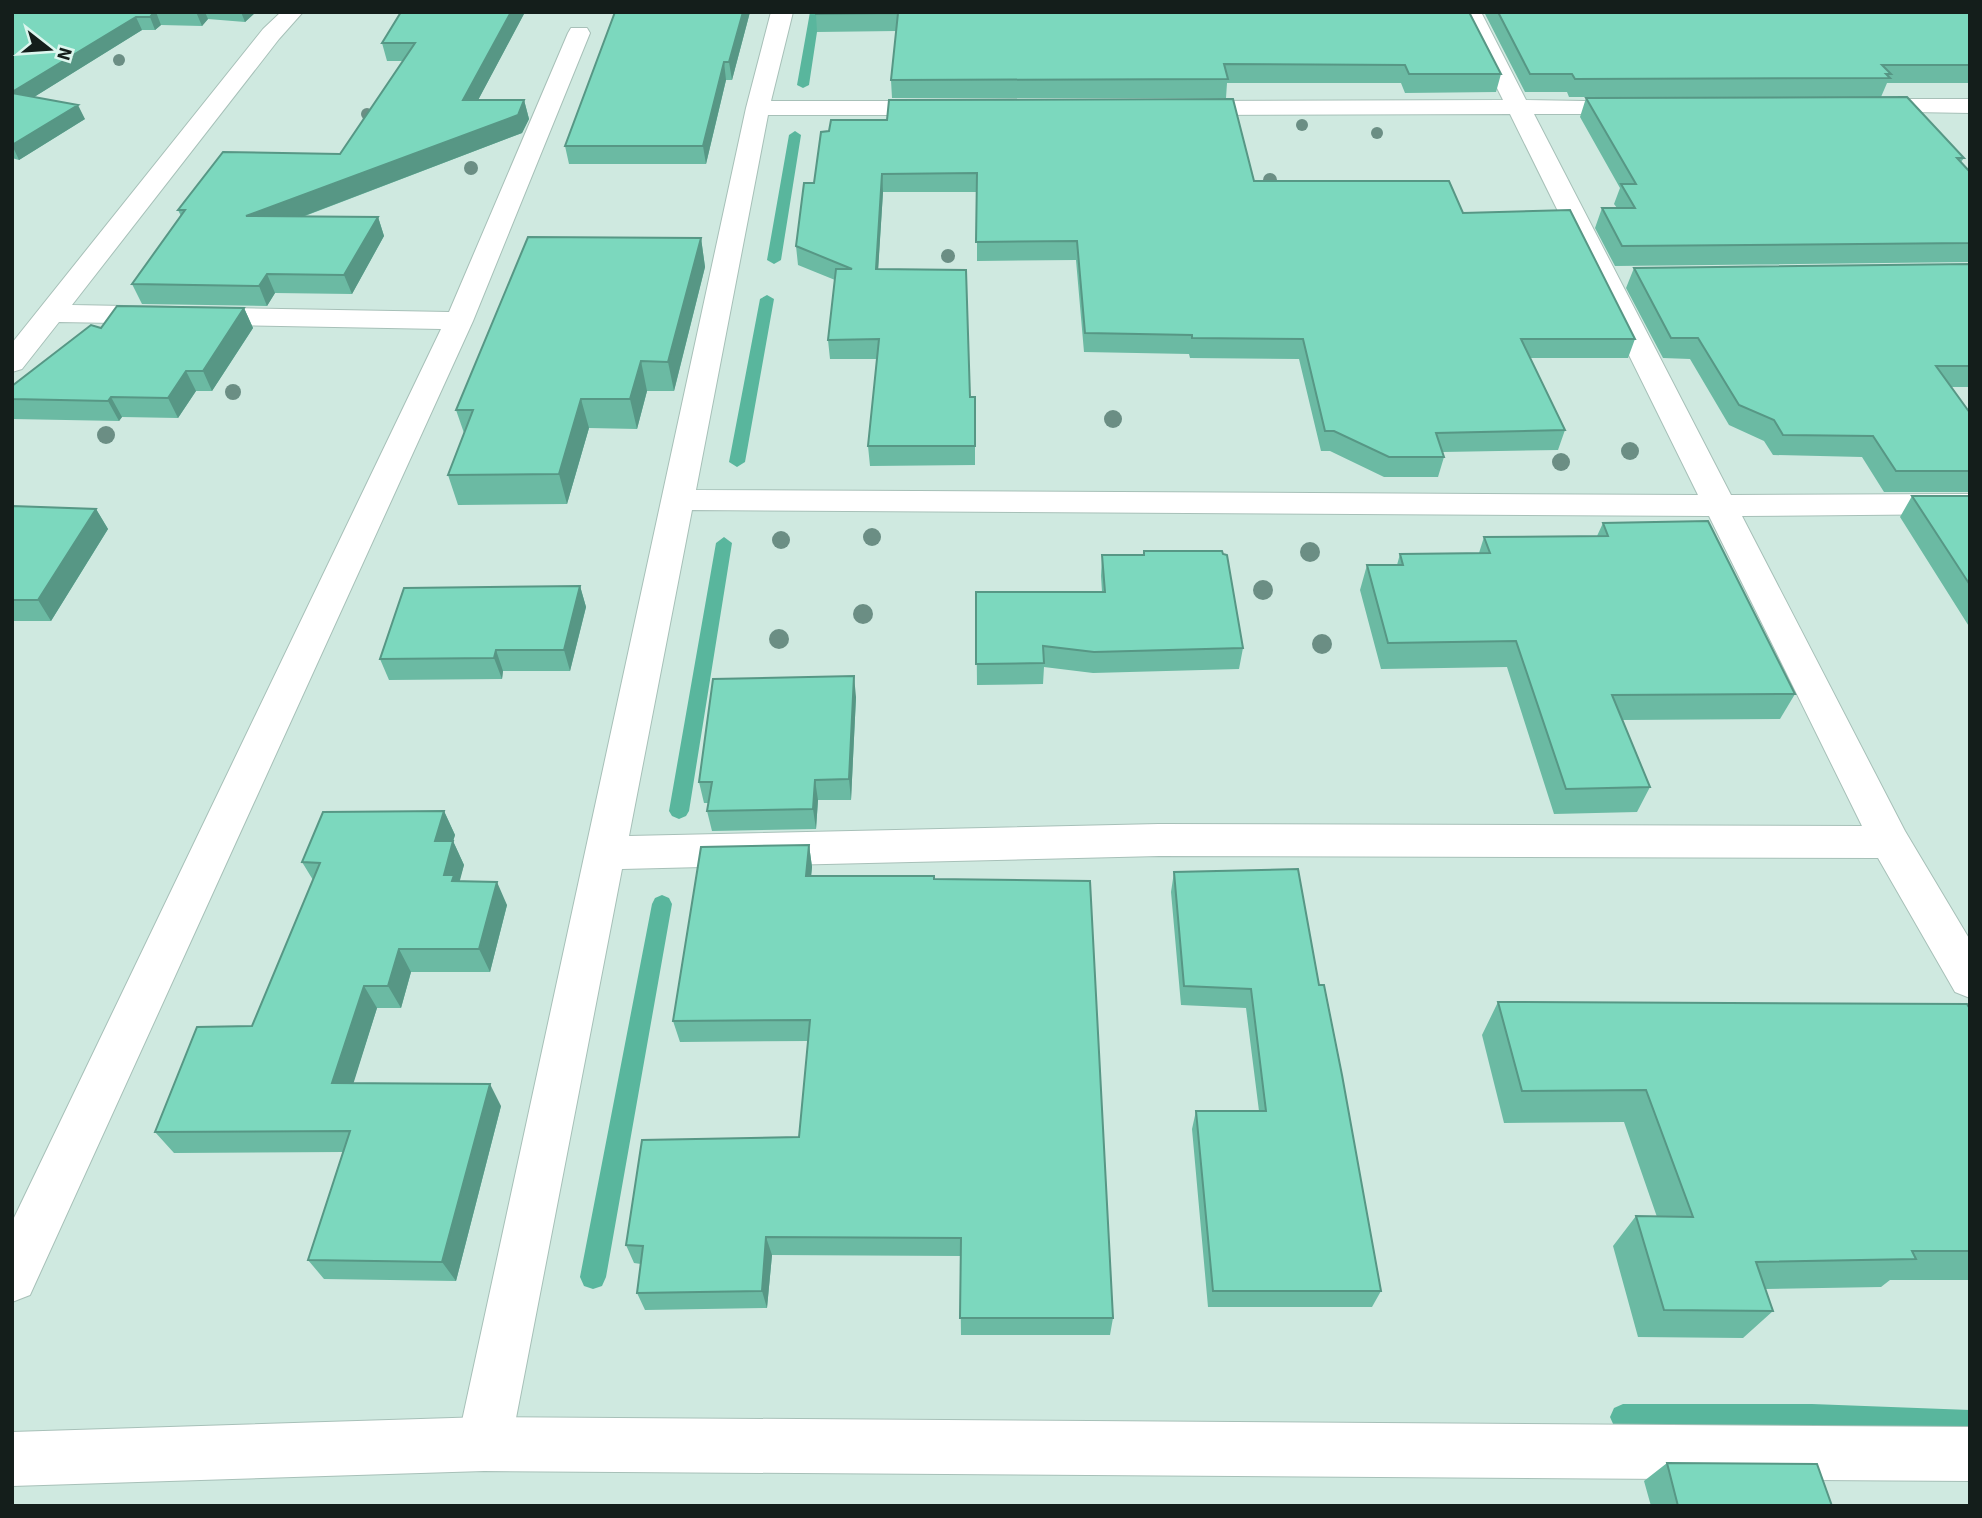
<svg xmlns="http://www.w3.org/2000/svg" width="1982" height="1518" viewBox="0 0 1982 1518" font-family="'Source Sans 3',sans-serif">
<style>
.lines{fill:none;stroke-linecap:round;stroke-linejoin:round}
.stream{fill:#59b69d;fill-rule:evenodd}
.minor-casing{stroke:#a7c0b8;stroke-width:2}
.tertiary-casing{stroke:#a7c0b8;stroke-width:2}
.minor{fill:#fff;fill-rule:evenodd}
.tertiary{fill:#fff;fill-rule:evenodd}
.tree{fill:#6b8e84}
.wall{fill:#6bbaa3}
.shaded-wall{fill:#579785}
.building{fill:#7cd8be;stroke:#579785;stroke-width:2}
</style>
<rect width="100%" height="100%" fill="#cfe9e0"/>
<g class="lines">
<path class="stream" d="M810,12H820L809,85L803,88L797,85Z
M795,131L801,135L781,260L774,264L767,260L789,135Z
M767,295L774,299L745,462L737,467L729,462L760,299Z
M724,537L732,543L689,811L686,816L679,819L672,816L669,811L716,543Z
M662,895L669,898L672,904L606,1277L602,1286L593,1289L584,1286L580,1277L652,904L655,898Z
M1623,1404H1812L1970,1410V1436L1812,1430H1623L1614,1426L1610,1417L1614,1408Z"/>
<defs>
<path id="minor" d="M281,12H303L279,39L72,305L449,312L568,33L571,28H587L590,33L473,321L30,1295L12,1302V1222L441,329L59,322L22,369L12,372V343L263,29Z
M771,12H793L771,101H939L947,103L951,108L947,113L939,115H768L696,490L1698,495L1510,114L1184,115L1176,113L1172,108L1176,103L1184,101L1503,100L1459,12H1481L1526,100L1643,102L1647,107L1643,112L1635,114H1534L1731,495L1970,494V514L1742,516L1905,831L1970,940V998L1955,992L1878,858L1159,856L622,869L511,1444L503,1463L484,1471L465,1463L457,1444L746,108ZM692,510L1709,516L1862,826L1159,824L629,836Z
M1863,99H1970V113L1855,111L1851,106L1855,101Z"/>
<path id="tertiary" d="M484,1417L1970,1427V1481L484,1471L12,1486V1432Z"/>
</defs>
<use href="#minor" class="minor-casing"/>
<use href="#tertiary" class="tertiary-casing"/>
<use href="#minor" class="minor"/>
<use href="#tertiary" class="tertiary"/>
</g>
<g class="tree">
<circle cx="119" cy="60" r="6"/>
<circle cx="367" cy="114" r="6"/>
<circle cx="1302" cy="125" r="6"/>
<circle cx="1377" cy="133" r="6"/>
<circle cx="471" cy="168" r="7"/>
<circle cx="1270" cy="180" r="7"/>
<circle cx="948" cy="256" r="7"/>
<circle cx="233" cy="392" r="8"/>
<circle cx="1113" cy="419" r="9"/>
<circle cx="106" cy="435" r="9"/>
<circle cx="1630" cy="451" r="9"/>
<circle cx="1561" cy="462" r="9"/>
<circle cx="872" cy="537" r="9"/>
<circle cx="781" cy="540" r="9"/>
<circle cx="1310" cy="552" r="10"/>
<circle cx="1263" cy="590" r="10"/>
<circle cx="863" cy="614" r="10"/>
<circle cx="779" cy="639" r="10"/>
<circle cx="1322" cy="644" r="10"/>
</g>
<path class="wall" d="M12,12H256L245,22L208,19L202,26L161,25L155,30H142L34,97L85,119L19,160L12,158Z
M401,12H525L478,100H524L529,119L522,133L305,216L378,217L384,236L352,294L275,293L267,306L142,304L132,284L181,216L178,210L340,154L403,61H387L382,43Z
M750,12L732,80H726L706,164H569L565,146Z
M1469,12L1501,74L1496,92L1405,93L1401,83H1227L1226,98H892L891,80L896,31L817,32L816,14Z
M1484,12H1970V83H1887L1881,97H1569L1567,92H1525Z
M1586,98L1964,158L1961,162L1970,172V262L1615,266L1595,228L1602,208H1617L1614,204L1620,188L1580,117Z
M821,132L1254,181L1463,213L1635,339L1628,358H1530L1565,430L1558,450L1443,452L1444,457L1438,477H1384L1330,451H1321L1299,359L1190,358L1189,354L1084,352L1076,260L977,261V192H883L878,269L970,397H975V465L870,466L868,446L877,359H830L828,340L835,280L798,265L796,246L814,183Z
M701,238L705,267L674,391H647L637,429L589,428L567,504L458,505L448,475L464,433L456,410Z
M1970,264V387H1951L1970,413V492H1884L1862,457L1773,455L1764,441L1729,425L1690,359L1663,358L1626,288L1634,268Z
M244,308L253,328L212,391H196L178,418L122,417L119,421L12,419V386L101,328Z
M1912,496H1970V628L1900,517Z
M12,506L96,509L108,529L51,621H12Z
M1603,523L1795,694L1780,719L1622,720L1650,787L1637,812L1554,814L1507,667L1381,669L1360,590L1367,565H1397L1400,554L1479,553L1484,537L1597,536Z
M1144,551L1243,648L1239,669L1093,673L1044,667L1043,684L977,685L976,592H1102L1101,576L1102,555H1144Z
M580,586L586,607L570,671H503L502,679L389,680L380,659Z
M856,697L851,800H818L816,829L712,831L707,811L709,803H704L699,782Z
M444,811L455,835L453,841L464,865L459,881L507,905L490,972H411L401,1008H377L353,1083L501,1106L456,1281L324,1279L308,1260L343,1152L174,1153L155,1132L252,1026L313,880L302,862Z
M809,845L812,867L811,876L934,879L1113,1318L1110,1335H961L960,1256L772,1255L767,1308L645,1310L637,1293L641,1264L634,1263L626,1245L799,1137L808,1041L680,1042L673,1021Z
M1174,872L1319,985L1381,1291L1372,1307H1208L1192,1129L1196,1111H1259L1246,1008L1181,1005L1171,892Z
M1498,1002L1970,1009V1280H1890L1881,1287L1765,1289L1773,1311L1743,1338L1638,1337L1613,1246L1636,1216L1657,1217L1624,1122L1504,1123L1482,1035Z
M1667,1463L1832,1506H1651L1644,1481Z"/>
<path class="shaded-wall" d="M154,12H156L161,25L155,30L150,17Z
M196,12H205L208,19L202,26Z
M241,12H256L245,22Z
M511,12H525L468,119L463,100Z
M743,12H750L732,80L729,62Z
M136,17L142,30L18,107L12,92Z
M724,62L726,80L706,164L703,146Z
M524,100L529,119L522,133L254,235L246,216Z
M78,105L85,119L19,160L12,145Z
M882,174L883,192L877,288L876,269Z
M378,217L384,236L352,294L344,275Z
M701,238L705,267L674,391L668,362Z
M267,274L275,293L267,306L259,286Z
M244,308L253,328L212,391L203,371Z
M641,361L647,391L637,429L630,399Z
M186,371L196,391L178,418L168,398Z
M111,397L122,417L119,421L108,401Z
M581,399L589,428L567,504L559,474Z
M96,509L108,529L51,621L38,600Z
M580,586L586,607L570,671L564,650Z
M496,650L503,671L502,679L494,658Z
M854,676L856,697L851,800L849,779Z
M815,780L818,800L816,829L813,809Z
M444,811L455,835L446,865L435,841Z
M453,841L464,865L459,884L465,898L444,875Z
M809,845L812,867L809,898L806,876Z
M497,882L507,905L490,972L479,949Z
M399,949L411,972L401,1008L388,986Z
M364,986L377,1008L347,1104L332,1083Z
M490,1084L501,1106L456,1281L442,1262Z
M766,1237L772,1255L767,1308L762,1291Z"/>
<path class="building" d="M12,12H154L150,17H136L12,92Z
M401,12H511L463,100H524L518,115L246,216L378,217L344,275L267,274L259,286L132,284L185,210H178L223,152L340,154L415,43H382Z
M615,12H743L729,62H724L703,146H565Z
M816,12H1469L1501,74H1409L1405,65L1224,64L1228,79L891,80L898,13L816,14Z
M1498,12H1970V65H1882L1891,74H1886L1890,78L1575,79L1572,74H1530Z
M12,93L78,105L12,145Z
M1907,97L1964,158H1957L1970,172V243L1622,246L1602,208H1635L1621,184H1636L1586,98Z
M1233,99L1254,181H1449L1463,213L1570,210L1635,339H1521L1565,430L1436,433L1444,457H1389L1334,431H1325L1303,339L1192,338V335L1085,333L1077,241L976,242L977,173L882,174L876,269L966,270L970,397H975V446H868L879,339L828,340L836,269H852L796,246L804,183H814L821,132L829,131L831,120H887L889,100Z
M528,237L701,238L668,362L641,361L630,399H581L559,474L448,475L473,410H456Z
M1970,264V366H1936L1970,413V471H1896L1873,436L1783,435L1774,420L1739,405L1698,338H1671L1634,268Z
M117,306L244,308L203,371H186L168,398L111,397L108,401L12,399V386L91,325L101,328Z
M1912,496H1970V585Z
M12,506L96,509L38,600H12Z
M1708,521L1795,694L1612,695L1650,787L1566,789L1516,641L1388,643L1367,565H1403L1400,554L1490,553L1484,537L1608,536L1603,523Z
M1144,551H1222L1223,554L1227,555L1243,648L1094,652L1043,646L1044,663L976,664V592H1105L1102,555H1144Z
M580,586L564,650H496L494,658L380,659L404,588Z
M854,676L849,779L815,780L813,809L707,811L712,782H699L713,679Z
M444,811L435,841H453L444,875H454L452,881L497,882L479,949H399L388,986H364L332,1083L490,1084L442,1262L308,1260L350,1131L155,1132L197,1027L252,1026L320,863L302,862L323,812Z
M809,845L806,876H934V879L1090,881L1113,1318H960L961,1238L766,1237L762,1291L637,1293L643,1246L626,1245L642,1140L799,1137L810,1020L673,1021L701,847Z
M1298,869L1319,985H1324L1342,1075L1381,1291H1213L1196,1111H1266L1251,989L1184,986L1174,872Z
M1498,1002L1967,1004L1970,1009V1251H1912L1916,1259L1756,1262L1773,1311L1664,1310L1636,1216L1693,1217L1646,1090L1522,1091Z
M1667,1463L1817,1464L1832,1506H1678Z"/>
<rect width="1982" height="1518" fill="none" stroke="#141e1b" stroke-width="28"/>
<g transform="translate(49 49) rotate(107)" stroke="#dcf6ee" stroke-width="5" paint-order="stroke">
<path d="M0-5L12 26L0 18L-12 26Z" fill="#141e1b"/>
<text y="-10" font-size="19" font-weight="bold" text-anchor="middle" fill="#141e1b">N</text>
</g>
</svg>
